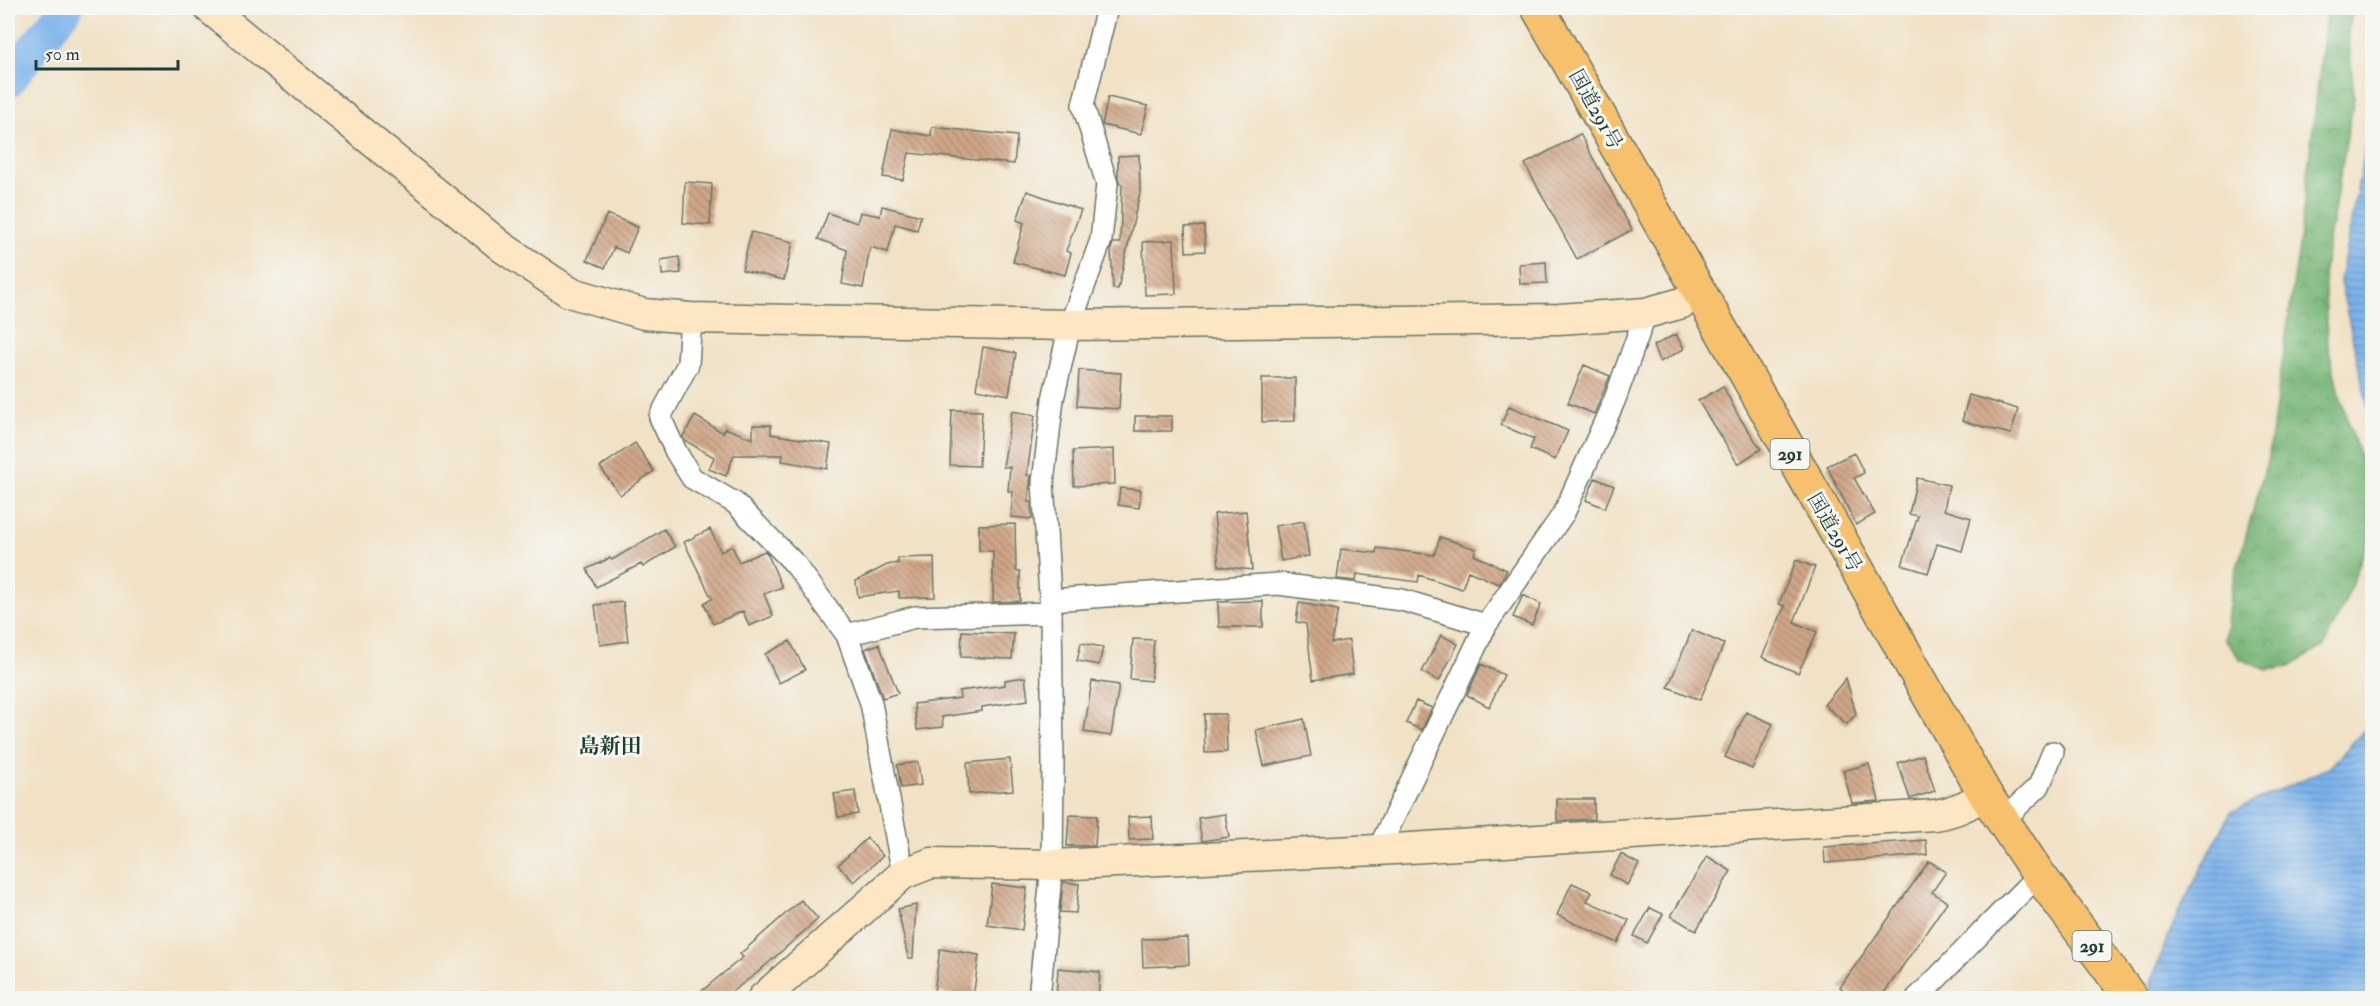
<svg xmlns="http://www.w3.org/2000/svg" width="2380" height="1006" viewBox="0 0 2380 1006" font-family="'IM FELL Double Pica','Noto Serif JP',serif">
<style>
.forest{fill:url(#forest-crowns);stroke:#4a7854;stroke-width:1.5}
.water{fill:url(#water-rules);stroke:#4e7890;stroke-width:1.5}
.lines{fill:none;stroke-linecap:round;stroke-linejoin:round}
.river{stroke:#7cb2eb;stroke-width:34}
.building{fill:url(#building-back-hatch)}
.street-casing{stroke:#687667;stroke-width:24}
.secondary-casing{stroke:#687667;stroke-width:33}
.highway-casing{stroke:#687667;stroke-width:36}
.street{stroke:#fff;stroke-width:21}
.secondary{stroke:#fce6c4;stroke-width:30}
.highway{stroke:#f7c06c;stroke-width:33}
.labels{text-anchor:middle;stroke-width:6;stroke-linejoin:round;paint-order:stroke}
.shield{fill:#f6f6f2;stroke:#60746d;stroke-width:1.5}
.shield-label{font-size:18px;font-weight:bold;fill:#1f3d34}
.street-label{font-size:20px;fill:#1f3d34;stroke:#f6f6f2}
.neighbourhood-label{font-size:21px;font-weight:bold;fill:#1f3d34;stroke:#f6f6f2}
</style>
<defs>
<pattern id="forest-crowns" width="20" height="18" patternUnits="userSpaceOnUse" patternTransform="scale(1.5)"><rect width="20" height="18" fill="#74b475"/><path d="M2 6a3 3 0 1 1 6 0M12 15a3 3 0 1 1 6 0" fill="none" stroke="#5f9461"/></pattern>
<pattern id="water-rules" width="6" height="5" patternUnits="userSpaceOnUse" patternTransform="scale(1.5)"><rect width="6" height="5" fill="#7cb2eb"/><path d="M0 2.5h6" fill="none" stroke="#6592bf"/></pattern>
<pattern id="building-back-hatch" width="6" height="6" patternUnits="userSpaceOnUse" patternTransform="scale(1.5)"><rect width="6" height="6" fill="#d0a687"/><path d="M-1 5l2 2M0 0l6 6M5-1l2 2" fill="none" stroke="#a8886f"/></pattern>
</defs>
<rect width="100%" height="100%" fill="#f6f6f2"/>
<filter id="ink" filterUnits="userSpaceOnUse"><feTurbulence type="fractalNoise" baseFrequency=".0167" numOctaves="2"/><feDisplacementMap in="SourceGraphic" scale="12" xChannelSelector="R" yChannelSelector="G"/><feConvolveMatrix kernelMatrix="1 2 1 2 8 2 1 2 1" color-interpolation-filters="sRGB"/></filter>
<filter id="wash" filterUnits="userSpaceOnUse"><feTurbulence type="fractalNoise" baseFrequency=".008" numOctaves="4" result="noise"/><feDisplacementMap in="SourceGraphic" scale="24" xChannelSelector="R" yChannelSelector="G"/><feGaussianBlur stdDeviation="1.35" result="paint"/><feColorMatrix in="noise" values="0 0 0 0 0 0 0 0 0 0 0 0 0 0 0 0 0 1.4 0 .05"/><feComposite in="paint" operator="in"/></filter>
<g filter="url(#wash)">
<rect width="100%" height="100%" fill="#f1e1c5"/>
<path class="forest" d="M2327,8H2354L2348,29L2354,97L2324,268L2327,340L2339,394L2372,493V530L2345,602L2324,646L2289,667L2267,670L2240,659L2225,639L2231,589L2269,454L2299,245Z"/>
<path class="water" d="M2372,36V426L2340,281L2366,143Z
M2372,722V998H2146L2161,954L2178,913L2231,812L2330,767Z"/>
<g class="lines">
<path class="river" d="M8,81L66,8"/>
</g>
<g id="blocks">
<path class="building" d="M1108,97L1148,106L1141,134L1102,125Z
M932,127L1017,136L1014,164L909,153L903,180L883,177L892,129L931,136Z
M1580,134L1632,230L1577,259L1525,164Z
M1139,155L1140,192L1118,289H1113L1111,249L1113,243H1120L1122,184H1120L1118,178V156Z
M685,182L712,184L710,225L683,223Z
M1027,191L1081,210L1066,251L1071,253L1065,275L1013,262L1024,223L1017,220Z
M882,206L921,216L917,230L895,224L888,252L870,247L863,288L842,284L847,250L818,239L828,213L857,223L860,212L880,216Z
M607,214L638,227L627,253L614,247L605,268L587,260Z
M1204,226L1205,251L1186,252L1185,227Z
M751,232L793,242L784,280L742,270Z
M1174,240L1176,294L1145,295L1143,242Z
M679,257L681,273L662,275L661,260Z
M1546,262L1547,283L1520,284L1519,264Z
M1676,334L1684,349L1660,362L1653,346Z
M983,347L1016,353L1009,395L976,389Z
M1584,365L1610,376L1594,414L1568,403Z
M1079,370L1121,373L1119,409L1077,406Z
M1262,378H1295V421L1262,422Z
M1723,386L1738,415L1761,449L1738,464L1698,401Z
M1969,395L2018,409L2011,434L1962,421Z
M1509,406L1568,431L1555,460L1530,449L1534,439L1501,425Z
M952,410L982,411L979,466L950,465Z
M1012,411L1035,415L1027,475L1031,476L1028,502H1031L1032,519L1011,517L1013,492L1008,491L1010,467H1003Z
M695,416L723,433L725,428L753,439V425H771V434L831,444L827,469L782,461L783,455H734L726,476L709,469L714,457L684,440L683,436Z
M1135,416H1172V431H1135Z
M635,443L654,471L620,495L600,467Z
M1114,449L1115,484L1074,486L1073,451Z
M1854,453L1864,473L1854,478L1875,514L1856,525L1827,466Z
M1595,478L1614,486L1605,508L1586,500Z
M1917,478L1949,485L1944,510L1971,518L1962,551L1937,544L1928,573L1902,565L1918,516L1909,514Z
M1120,488L1141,490L1139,508L1118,505Z
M1246,511L1252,570L1219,566L1214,514Z
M1304,521L1309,556L1281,561L1275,526Z
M1015,524L1016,571H1020V601L993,602V551H979V525Z
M664,529L675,547L643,567L641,564L596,587L587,569L610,558L612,560Z
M710,529L721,552L732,546L739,562L765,551L768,555L782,587L764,594L773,616L749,626L743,611L713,624L704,603L712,599L684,542Z
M1440,537L1476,549L1474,555L1507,570L1499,584L1468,571L1462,589L1419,575L1418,582L1357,574L1356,581L1337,579L1341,549L1376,553L1377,548L1434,555Z
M934,557L935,597L899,598V591L858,597L856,581L887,565L898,563V558Z
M1796,560L1815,567L1794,622L1817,632L1798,673L1762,657L1785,606L1779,604Z
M1523,595L1541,604L1532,625L1513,617Z
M1263,601V627H1219L1218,602Z
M623,602L628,641L600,645L595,605Z
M1299,603L1338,610L1331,643L1349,640L1353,674L1313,680L1306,624L1296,622Z
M1692,630L1724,644L1700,700L1668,687Z
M962,631L1014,634L1012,659L961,657Z
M1441,635L1458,644L1439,681L1422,672Z
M1133,639L1154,640L1151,681L1130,679Z
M790,641L805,670L779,683L765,654Z
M1081,643L1103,647L1099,665L1077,661Z
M879,644L898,693L883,698L865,649Z
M1481,664L1504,675L1489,707L1467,695Z
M1025,677L1028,700L982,707V711L942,717L943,727L917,730L914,704L960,698L959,691L1005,685V680Z
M1846,678L1856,714L1847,724L1824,705Z
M1092,681L1119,685L1111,736L1084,732Z
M1416,701L1432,708L1422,730L1406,723Z
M1746,712L1773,724L1752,769L1725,757Z
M1204,714H1226L1227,752L1205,753Z
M1304,719L1311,756L1264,766L1256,730Z
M1923,755L1935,791L1910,799L1898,763Z
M1010,759L1013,790L969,794L967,763Z
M918,762L921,785L901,788L897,765Z
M1869,764L1879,801L1852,803L1843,771Z
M855,791L858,814L838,817L834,794Z
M1557,799H1594V819L1557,821Z
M1225,814L1229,837L1202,841L1198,818Z
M1069,815L1097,816L1095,846H1067Z
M1152,816L1153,839L1129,840L1128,817Z
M867,838L883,856L854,882L838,865Z
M1926,840L1927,855L1825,863L1824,847Z
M1621,854L1639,864L1627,885L1610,875Z
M1707,856L1731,871L1696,931L1671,916Z
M1929,861L1946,872L1932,892L1947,902L1880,999H1857L1840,987Z
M1063,882L1079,884L1076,913L1060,912Z
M1572,883L1592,892L1587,901L1629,920L1618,943L1557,915Z
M992,884L1027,888L1022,930L987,925Z
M801,900L818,919L757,973L722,999H692L743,957L740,954Z
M916,905L913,958H908L898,909Z
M1650,908L1663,914L1647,943L1634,936Z
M1188,938L1189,965L1143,967L1142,939Z
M940,949L979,955L973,998L934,992Z
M1058,968L1100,972L1098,999H1056Z"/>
</g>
</g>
<g filter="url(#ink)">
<use href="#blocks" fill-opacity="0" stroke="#687667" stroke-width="1.5"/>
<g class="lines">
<defs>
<path id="street" d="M691,318L688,364L660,417L676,452L692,478L735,503L795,564L847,635L871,703L903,874
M1050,600L1278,584L1402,600L1486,625
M847,635L915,617L1051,613
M2003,820L2039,786L2053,752
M1378,850L1486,625L1564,513L1615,399L1646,313
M1039,998L1052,865L1053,763L1051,613L1043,482L1053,399L1070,325L1101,240L1107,184L1083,105L1107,8
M1917,998C1958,958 1997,915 2039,875"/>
<path id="secondary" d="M209,8L502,247L569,292L644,314L691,318L1070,325L1559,319L1646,313L1682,303L1699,293
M763,998L903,874L931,863L1052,865L1378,850L1935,815C1955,812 1969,805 1985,794"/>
<path id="highway" d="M1538,8L1985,794L2039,875L2131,998"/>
</defs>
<use href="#street" class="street-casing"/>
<use href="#secondary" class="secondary-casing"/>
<use href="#highway" class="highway-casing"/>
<use href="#street" class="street"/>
<use href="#secondary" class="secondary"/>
<use href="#highway" class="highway"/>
</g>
</g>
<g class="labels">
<g class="shield">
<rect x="1770.5" y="439" width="39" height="30" rx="4.5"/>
<rect x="2072.5" y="931" width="39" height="30" rx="4.5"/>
</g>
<g class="shield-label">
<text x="1790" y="460">291</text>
<text x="2092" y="952">291</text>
</g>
<g class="street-label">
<text transform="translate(1596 109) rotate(61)" y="7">国道291号</text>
<text transform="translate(1835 532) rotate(60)" y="7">国道291号</text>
</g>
<g class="neighbourhood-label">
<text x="610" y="753">島新田</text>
</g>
</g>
<rect width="2380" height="1006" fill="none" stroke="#f6f6f2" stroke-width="30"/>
<path d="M36 60v9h142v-9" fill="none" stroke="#1f3d34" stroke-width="3"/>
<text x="45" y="60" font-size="18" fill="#1f3d34" stroke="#f6f6f2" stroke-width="4.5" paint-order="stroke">50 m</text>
</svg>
